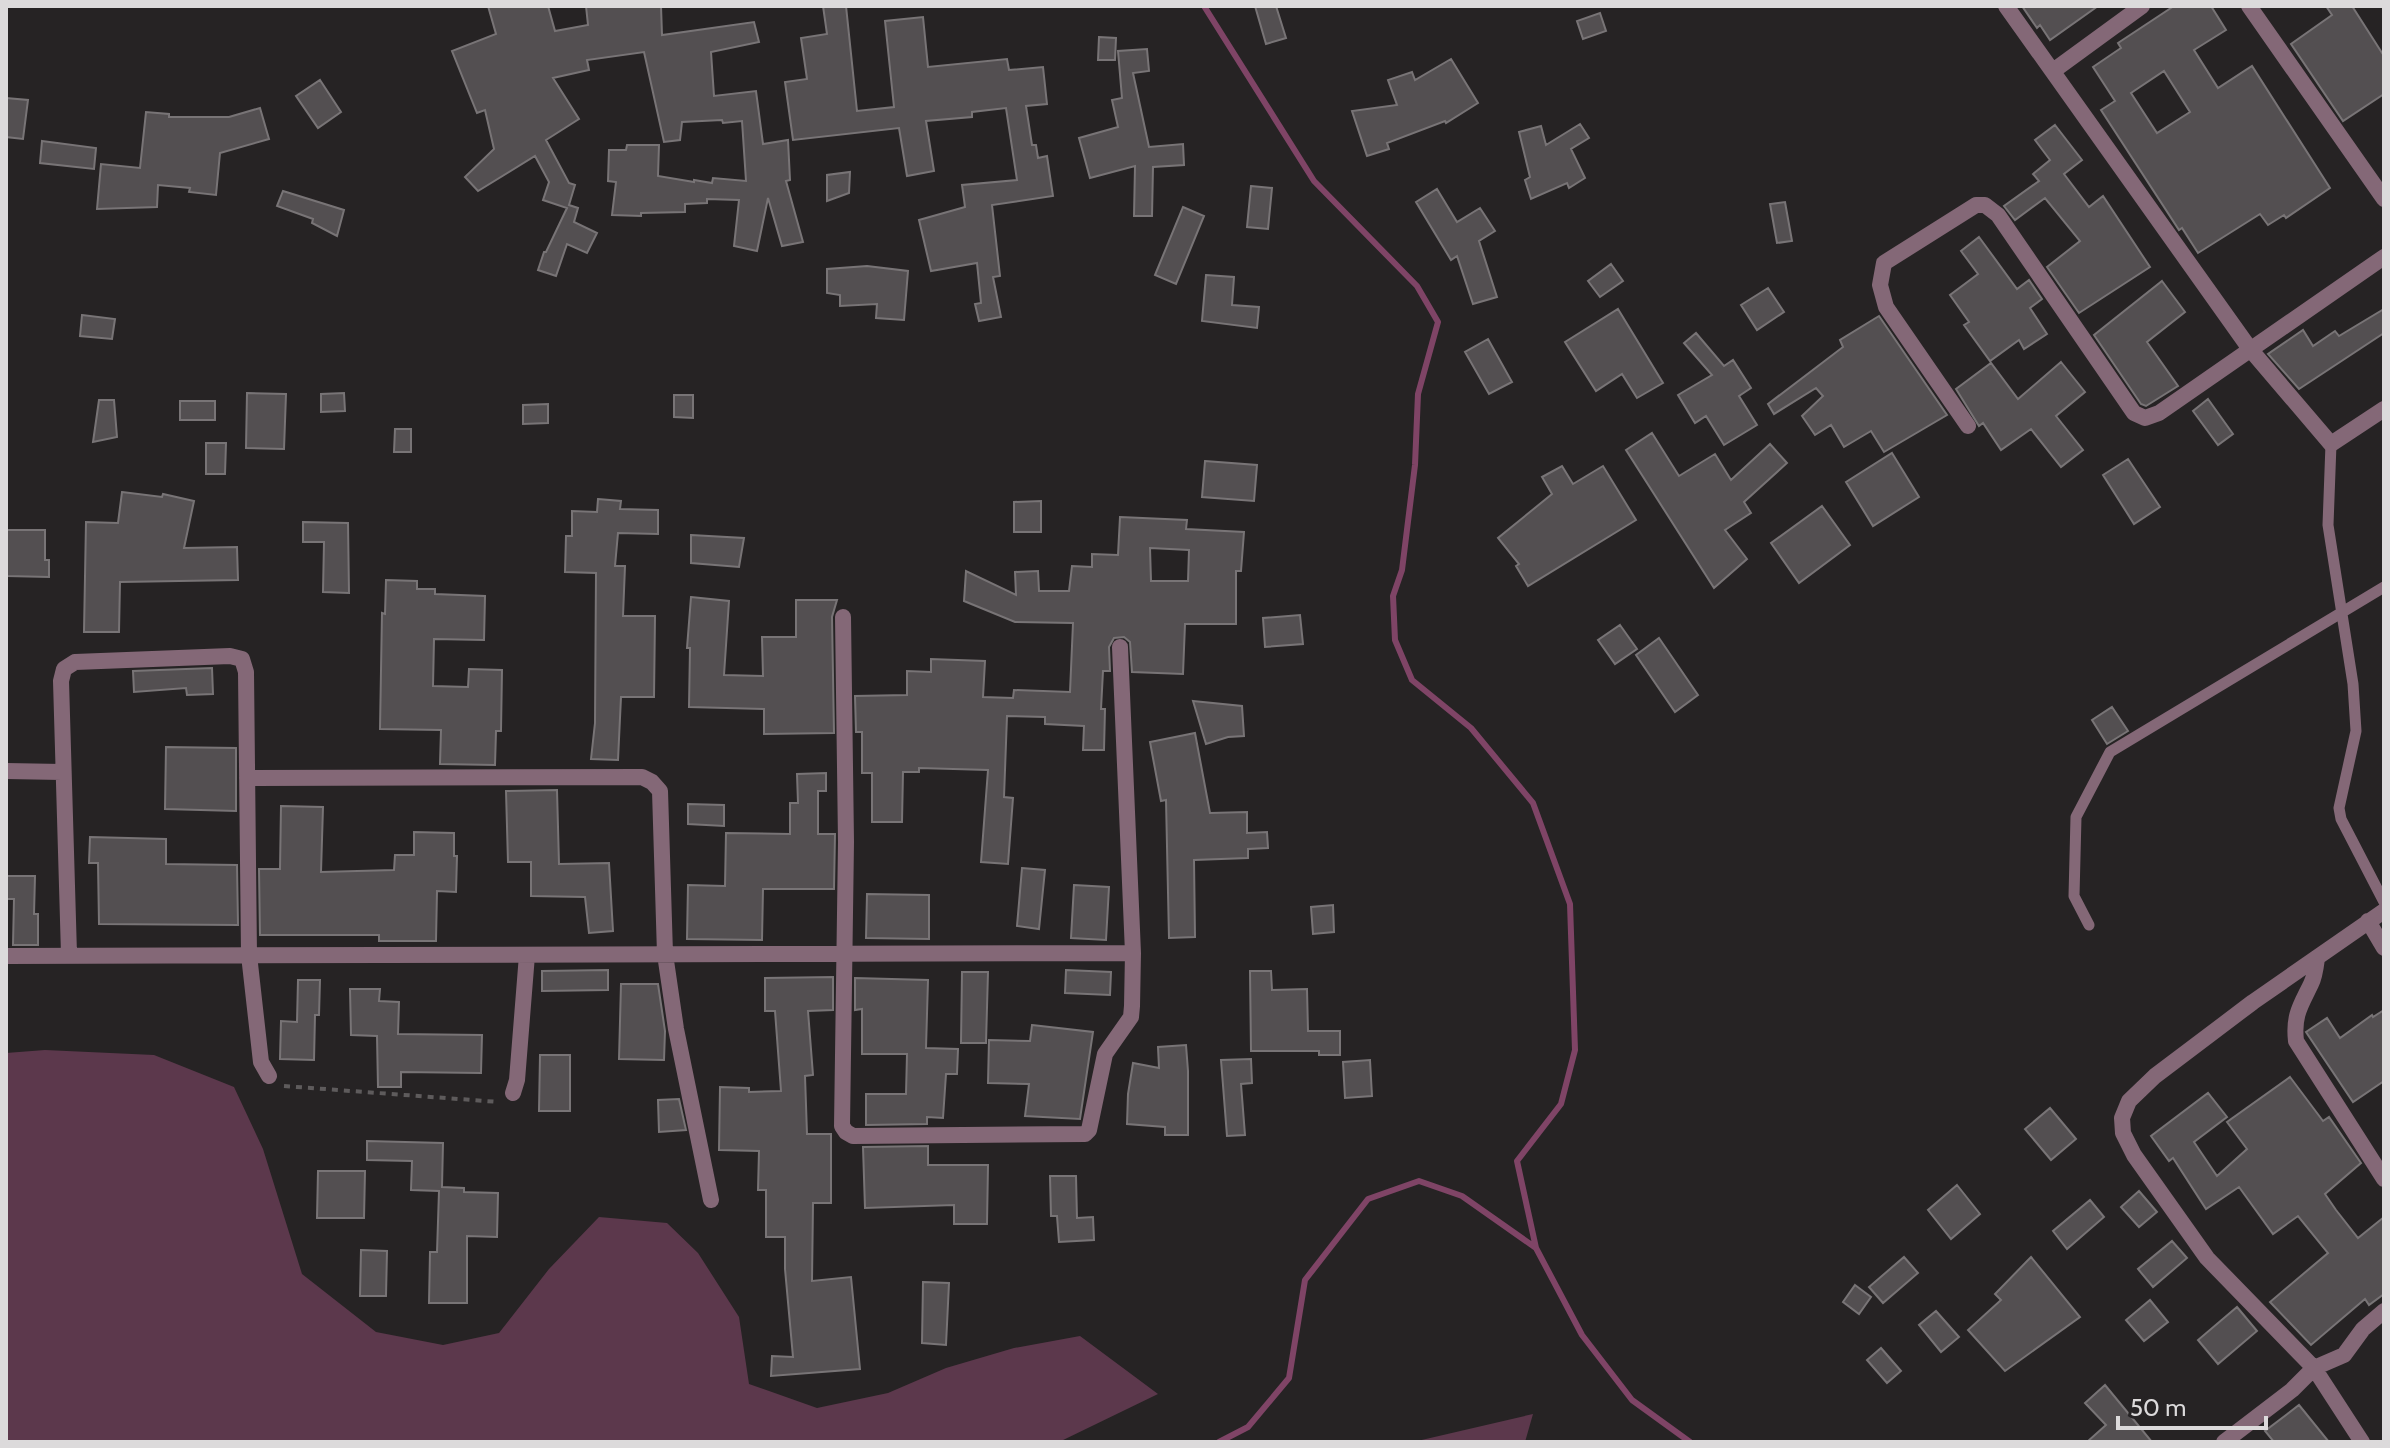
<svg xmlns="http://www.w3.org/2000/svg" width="2390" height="1448" viewBox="0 0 2390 1448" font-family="Cabin,sans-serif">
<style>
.green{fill:#5c384c}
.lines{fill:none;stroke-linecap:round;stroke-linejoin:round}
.stream{stroke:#7f4466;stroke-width:6}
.building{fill:#534f51;stroke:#787476;stroke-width:2;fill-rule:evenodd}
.path{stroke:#5e5b5c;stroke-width:4;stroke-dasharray:6 6;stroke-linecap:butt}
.lane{stroke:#846877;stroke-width:11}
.street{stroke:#846877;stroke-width:16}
</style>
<rect width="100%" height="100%" fill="#262324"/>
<path class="green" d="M45,1050L154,1055L234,1087L263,1149L302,1274L376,1332L443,1345L499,1333L549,1269L599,1217L667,1223L698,1253L739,1317L749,1384L817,1408L888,1393L946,1368L1014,1348L1080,1336L1158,1394L1059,1442H6V1053Z
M1533,1414L1525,1442H1413Z"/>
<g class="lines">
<path class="stream" d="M1204,6L1314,181L1417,286L1438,322L1418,394L1415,465L1402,570L1393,596L1395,640L1412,680L1471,728L1533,803L1570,904L1575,1050L1561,1104L1517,1161L1536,1248L1582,1335L1632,1400L1690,1442
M1219,1442L1248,1427L1289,1378L1305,1280L1368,1199L1419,1181L1462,1196L1536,1248"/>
</g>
<path class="building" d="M488,6H548L555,31L588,25L586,6H661L662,35L754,22L759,42L711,52L714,96L756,91L763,144L788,140L790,180L786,181L803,242L782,246L768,198L757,251L734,246L739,200L707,199V203L685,204V212L641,213V216L612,215L616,182L608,181L609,150H626L627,145H659L658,176L694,182V180L712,183L713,178L746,181L742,121L723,123L722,120L682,122L680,140L664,142L644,52L587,60L589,70L553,78L579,119L546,140L569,183L575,185L569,205L578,208L574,222L597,233L587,253L567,244L556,276L538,270L544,252H546L567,208L543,200L549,182L535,156L478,191L465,177L494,149L485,110L477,113L452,51L496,34Z
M823,6H846L857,111L894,107L885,21L923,17L928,67L1007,59L1009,70L1043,67L1047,104L1026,106L1032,145H1036L1038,158L1047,156L1053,196L992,205L1000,276L993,277L1001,317L979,321L975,304L981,303L977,263L931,271L919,220L965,207L962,185L1017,180L1006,108L972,112V117L926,121L934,171L907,176L899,128L793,140L785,82L807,79L801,38L827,34Z
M1255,6H1276L1286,38L1266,44Z
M2022,6H2098L2050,40L2040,25L2037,28Z
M2174,6H2211L2226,30L2194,50L2218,88L2252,66L2330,188L2286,218L2284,215L2268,225L2260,214L2198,253L2182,228L2179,230L2101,110L2115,101L2093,67L2121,48L2118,43ZM2164,71L2190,112L2157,133L2131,93Z
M2326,6H2352L2384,56V94L2343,121L2291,44L2332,15Z
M1600,13L1606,31L1583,39L1577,21Z
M1099,37L1116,38L1115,60H1098Z
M1147,49L1149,71L1133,73L1149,147L1183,144L1184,165L1153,167L1152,216H1134L1135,166L1090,178L1079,138L1118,127L1112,100L1122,98L1118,51Z
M1451,59L1478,103L1446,123L1445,121L1387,143L1389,149L1367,156L1352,111L1397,105L1388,80L1412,72L1415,80Z
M320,80L341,112L318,128L296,96Z
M6,98L28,100L23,139L6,137Z
M260,108L269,139L220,153L216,195L189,192L190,188L158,185L157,207L97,209L101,164L140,168L146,112L169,114V117H229Z
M1580,124L1589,138L1571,149L1585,178L1569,188L1567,183L1531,199L1525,180L1530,177L1519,132L1541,126L1546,145Z
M2055,125L2082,160L2064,174L2089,207L2103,196L2150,267L2079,313L2047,267L2080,241L2045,198L2015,220L2004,206L2039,181L2033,174L2050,160L2035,140Z
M42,141L96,148L94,169L40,163Z
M850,172L849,193L827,201V175Z
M1251,186L1272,188L1268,229L1247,227Z
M1437,189L1457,222L1480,208L1495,231L1479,241L1497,297L1473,304L1457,256L1451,260L1416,202Z
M283,191L344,210L337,236L312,223L313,219L277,206Z
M1785,202L1792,241L1777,243L1770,204Z
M1183,207L1204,216L1176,284L1155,275Z
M1979,237L2017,289L2029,280L2042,299L2030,308L2047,334L2024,349L2019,340L1990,361L1964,325L1969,322L1950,295L1978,274L1961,251Z
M1611,264L1623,281L1600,297L1588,281Z
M867,266L908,271L904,320L876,318L877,304L840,306V295L827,293V269Z
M1206,275L1234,277L1232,305L1259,307L1257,328L1202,321Z
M2162,281L2185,312L2147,342L2178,386L2146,406L2141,404L2094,335Z
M1768,288L1784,312L1757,330L1741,305Z
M1618,309L1663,383L1637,398L1622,374L1596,391L1565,342Z
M2384,309V333L2299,389L2268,354L2303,330L2313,346L2335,331L2339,336Z
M82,315L115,319L112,339L80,336Z
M1879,316L1947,415L1884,452L1871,431L1844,447L1831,425L1815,435L1802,416L1823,396L1816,388L1774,414L1768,404L1843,347L1840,340Z
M1696,333L1724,366L1733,360L1751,388L1739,396L1757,425L1724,445L1706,416L1695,423L1678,395L1712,375L1684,343Z
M1488,339L1512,382L1489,394L1465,352Z
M2061,362L2085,392L2056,416L2083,450L2061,467L2031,429L2001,450L1983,423L1979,426L1956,389L1991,363L2018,399Z
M247,393L286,394L284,449L246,448Z
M344,393L345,411L321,412V394Z
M674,395H693V418L674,417Z
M2208,399L2233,434L2218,445L2193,411Z
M99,400H114L117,437L93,442Z
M180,401H215V420H180Z
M548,404V423L523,424V405Z
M395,429H411V452H394Z
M1652,433L1679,476L1715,454L1731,480L1770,444L1787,463L1744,502L1751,513L1725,530L1747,559L1714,588L1626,450Z
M206,443H226L225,474H206Z
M1892,453L1919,497L1873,526L1846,482Z
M2128,459L2160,507L2134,524L2103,475Z
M1205,461L1257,465L1254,501L1202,497Z
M1562,466L1573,484L1603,466L1636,520L1528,586L1516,566L1519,564L1498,538L1552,494L1542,477Z
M122,492L162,497L163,494L194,501L184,548L237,547L238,580L120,582L119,632H84L86,522L118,523Z
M598,499L621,501L620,509L658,510V534L618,533L615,566H625L623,616H655L654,697H621L618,760L591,759L595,723L596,573L565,572L566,536H572V511L597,512Z
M1041,501V532H1014V502Z
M1822,506L1850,545L1799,583L1771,543Z
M1120,517L1187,520L1186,529L1244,532L1241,571H1236V624H1185L1183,674L1132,672L1130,642L1124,637L1114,638L1109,647L1110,671H1103L1101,709H1105L1104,750H1083L1084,726L1045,724V717L1007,716L1004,797L1013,798L1008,864L981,862L988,770L919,768V772H903L902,822H872V773H862V732H856L855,696L907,695V671L931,672V659L985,661L983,697L1013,698L1014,690L1070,692L1073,623L1015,622L964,601L966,571L1016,595L1015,572L1038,571L1039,591H1069L1072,566L1092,567V554L1118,555ZM1150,548L1189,550L1188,581H1151Z
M303,522L348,523L349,593L323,592L324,542H303Z
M7,530H45V560H49V577L7,576Z
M691,535L744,538L739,567L691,563Z
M386,580L417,581V589H435V594L485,596L484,640L434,639L433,686L468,687L469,669L502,670L501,731H496L495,765L440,764L441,730L380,729L382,613L385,614Z
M691,597L729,601L724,675L763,676L762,637H796V600H837L832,617L834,733L764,734V709L689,707L690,648H687Z
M1300,615L1303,644L1265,647L1263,618Z
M1620,625L1637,649L1615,664L1598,640Z
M1659,638L1698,695L1675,712L1636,655Z
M212,668L213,694L187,695L186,688L134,692L133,671Z
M1193,701L1242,706L1244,736L1228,737L1206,744Z
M2112,707L2128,731L2107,744L2092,720Z
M1195,733L1210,813L1247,812V833L1267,832L1268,848L1248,849V858L1194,860L1195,937L1169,938L1166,800L1161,801L1150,742Z
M166,747L236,748V811L165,809Z
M826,773V791H818V834H835L834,889H763L762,940L687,939L688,885L725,886L726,833L790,834V803H798L797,774Z
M557,790L559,864L609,863L613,931L589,933L585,897L531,896V862H508L506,791Z
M688,804L724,805V826L688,824Z
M281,806L323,807L321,872L394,870L395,855H414V832L454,833V856H457L456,892L437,891L436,941H379V935H260L259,869H280Z
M90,837L166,839V864L237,865L238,925L99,924L98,863H89Z
M1022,868L1045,870L1039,929L1017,926Z
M6,876H35L34,914H38V945H13L14,899H6Z
M1074,885L1109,887L1106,940L1071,938Z
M867,894L929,895V939L866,938Z
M1333,905L1334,932L1313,934L1311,907Z
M608,970V990L542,991V971Z
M1066,970L1111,972L1110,995L1065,993Z
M1250,971H1271L1272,990L1307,989L1308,1031H1340V1055H1319V1051H1251Z
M962,972H988L986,1043H961Z
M833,977V1010L808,1011L813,1075L805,1076L807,1134H831V1203H813L812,1281L851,1277L860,1369L771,1376L772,1356L793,1357L785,1269V1237H766V1190H758L759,1151L719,1150L720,1087L749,1088V1092L781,1091L775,1011H765V978Z
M855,978L928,980L926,1048L958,1049L957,1074H946L943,1118L927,1117V1124L866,1125V1094H906L907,1054H862V1009L855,1010Z
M298,980H320L319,1015H315L314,1060L280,1059L281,1021L297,1022Z
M621,984H658L665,1031L664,1060L619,1059Z
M350,989H380L379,1001L399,1002L398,1034L482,1035L481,1073L401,1072V1087H378L377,1036L351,1035Z
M2384,1010V1081L2353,1102L2306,1032L2327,1018L2340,1038L2372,1015L2373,1017Z
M1032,1025L1093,1032L1080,1119L1025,1116L1029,1084L988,1083L989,1040L1030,1041Z
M1186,1045L1188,1071V1135H1165V1127L1127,1124L1128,1094L1133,1063L1159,1068L1158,1047Z
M540,1055H570V1111H539Z
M1251,1059L1252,1083L1241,1084L1245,1135L1227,1136L1221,1060Z
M1370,1060L1372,1096L1345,1098L1343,1062Z
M2290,1077L2323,1121L2329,1117L2361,1163L2325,1194L2336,1210L2358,1238L2384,1217V1294L2369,1305L2365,1299L2311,1345L2270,1302L2328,1253L2298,1216L2273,1234L2239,1187L2206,1209L2173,1158L2169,1161L2151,1136L2208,1093L2227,1117L2194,1142L2217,1176L2247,1149L2227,1122Z
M679,1099L686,1130L659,1132L658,1100Z
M2050,1108L2076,1139L2051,1160L2025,1129Z
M367,1141L443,1143L442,1187L464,1188V1192L498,1193L497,1237L467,1236V1303H429L430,1252H437L439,1191L411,1190L412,1161L367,1160Z
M928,1146V1165H988L987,1224H954V1205L865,1208L863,1147Z
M318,1171H365L364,1218H317Z
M1050,1176H1076L1077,1218L1093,1217L1094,1240L1059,1242L1057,1216H1051Z
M1957,1185L1980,1214L1951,1239L1928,1210Z
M2139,1191L2157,1212L2139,1227L2121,1207Z
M2090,1200L2104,1217L2067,1249L2053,1231Z
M2172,1241L2187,1258L2153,1287L2138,1269Z
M361,1250L387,1251L386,1296H360Z
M1904,1257L1918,1273L1883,1303L1869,1287Z
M2031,1257L2080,1317L2005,1371L1968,1330L2001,1300L1995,1294Z
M923,1282L949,1283L946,1345L922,1343Z
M1855,1285L1871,1297L1859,1314L1843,1302Z
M2150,1300L2168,1322L2144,1341L2126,1320Z
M2237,1307L2257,1331L2218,1364L2198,1340Z
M1936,1311L1959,1337L1941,1352L1919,1325Z
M1881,1348L1901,1371L1887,1383L1867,1360Z
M2105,1385L2152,1442H2087L2106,1425L2085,1403Z
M2299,1405L2329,1442H2274L2265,1431Z"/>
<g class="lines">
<path class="path" d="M284,1086L499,1102"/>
<path class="lane" d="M2331,444L2328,525L2353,684L2356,731L2339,808L2341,819L2384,902
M2089,925L2074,896L2076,817L2110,752L2384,587"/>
<path class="street" d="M2006,6L2250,349L2331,444L2384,409
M2249,6L2384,199
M2053,71L2142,6
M1968,426L1886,307L1880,285L1884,263L1976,205H1985L1998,215L2134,413L2145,418L2159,413L2384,257
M843,617L846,842L842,1126L846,1132L853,1136L1085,1134L1089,1130L1105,1054L1131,1017L1132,1006L1133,953L1120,647
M6,771L62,772
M247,778L642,777L652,782L660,791L665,954L676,1029L711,1200
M2368,921L2384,948
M69,954L61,681L64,669L75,662L230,656L242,659L246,672L249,955L261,1062L269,1076
M6,956L1133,953
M2317,958C2316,966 2315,976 2311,984C2301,1005 2293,1015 2296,1041L2384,1179
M513,1093L517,1080L527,955
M2224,1442L2292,1390L2314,1368L2344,1355L2363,1329L2384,1311
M2362,1442L2314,1368L2207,1258L2134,1155L2123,1133L2122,1118L2129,1101L2155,1076L2253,1002L2384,911"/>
</g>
<rect width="2390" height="1448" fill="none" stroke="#dcdadb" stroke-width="16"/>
<path d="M2118 1416v12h148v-12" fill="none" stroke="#dcdadb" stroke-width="4"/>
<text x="2130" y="1416" font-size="24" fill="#dcdadb" stroke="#262324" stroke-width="6" paint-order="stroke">50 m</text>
</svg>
